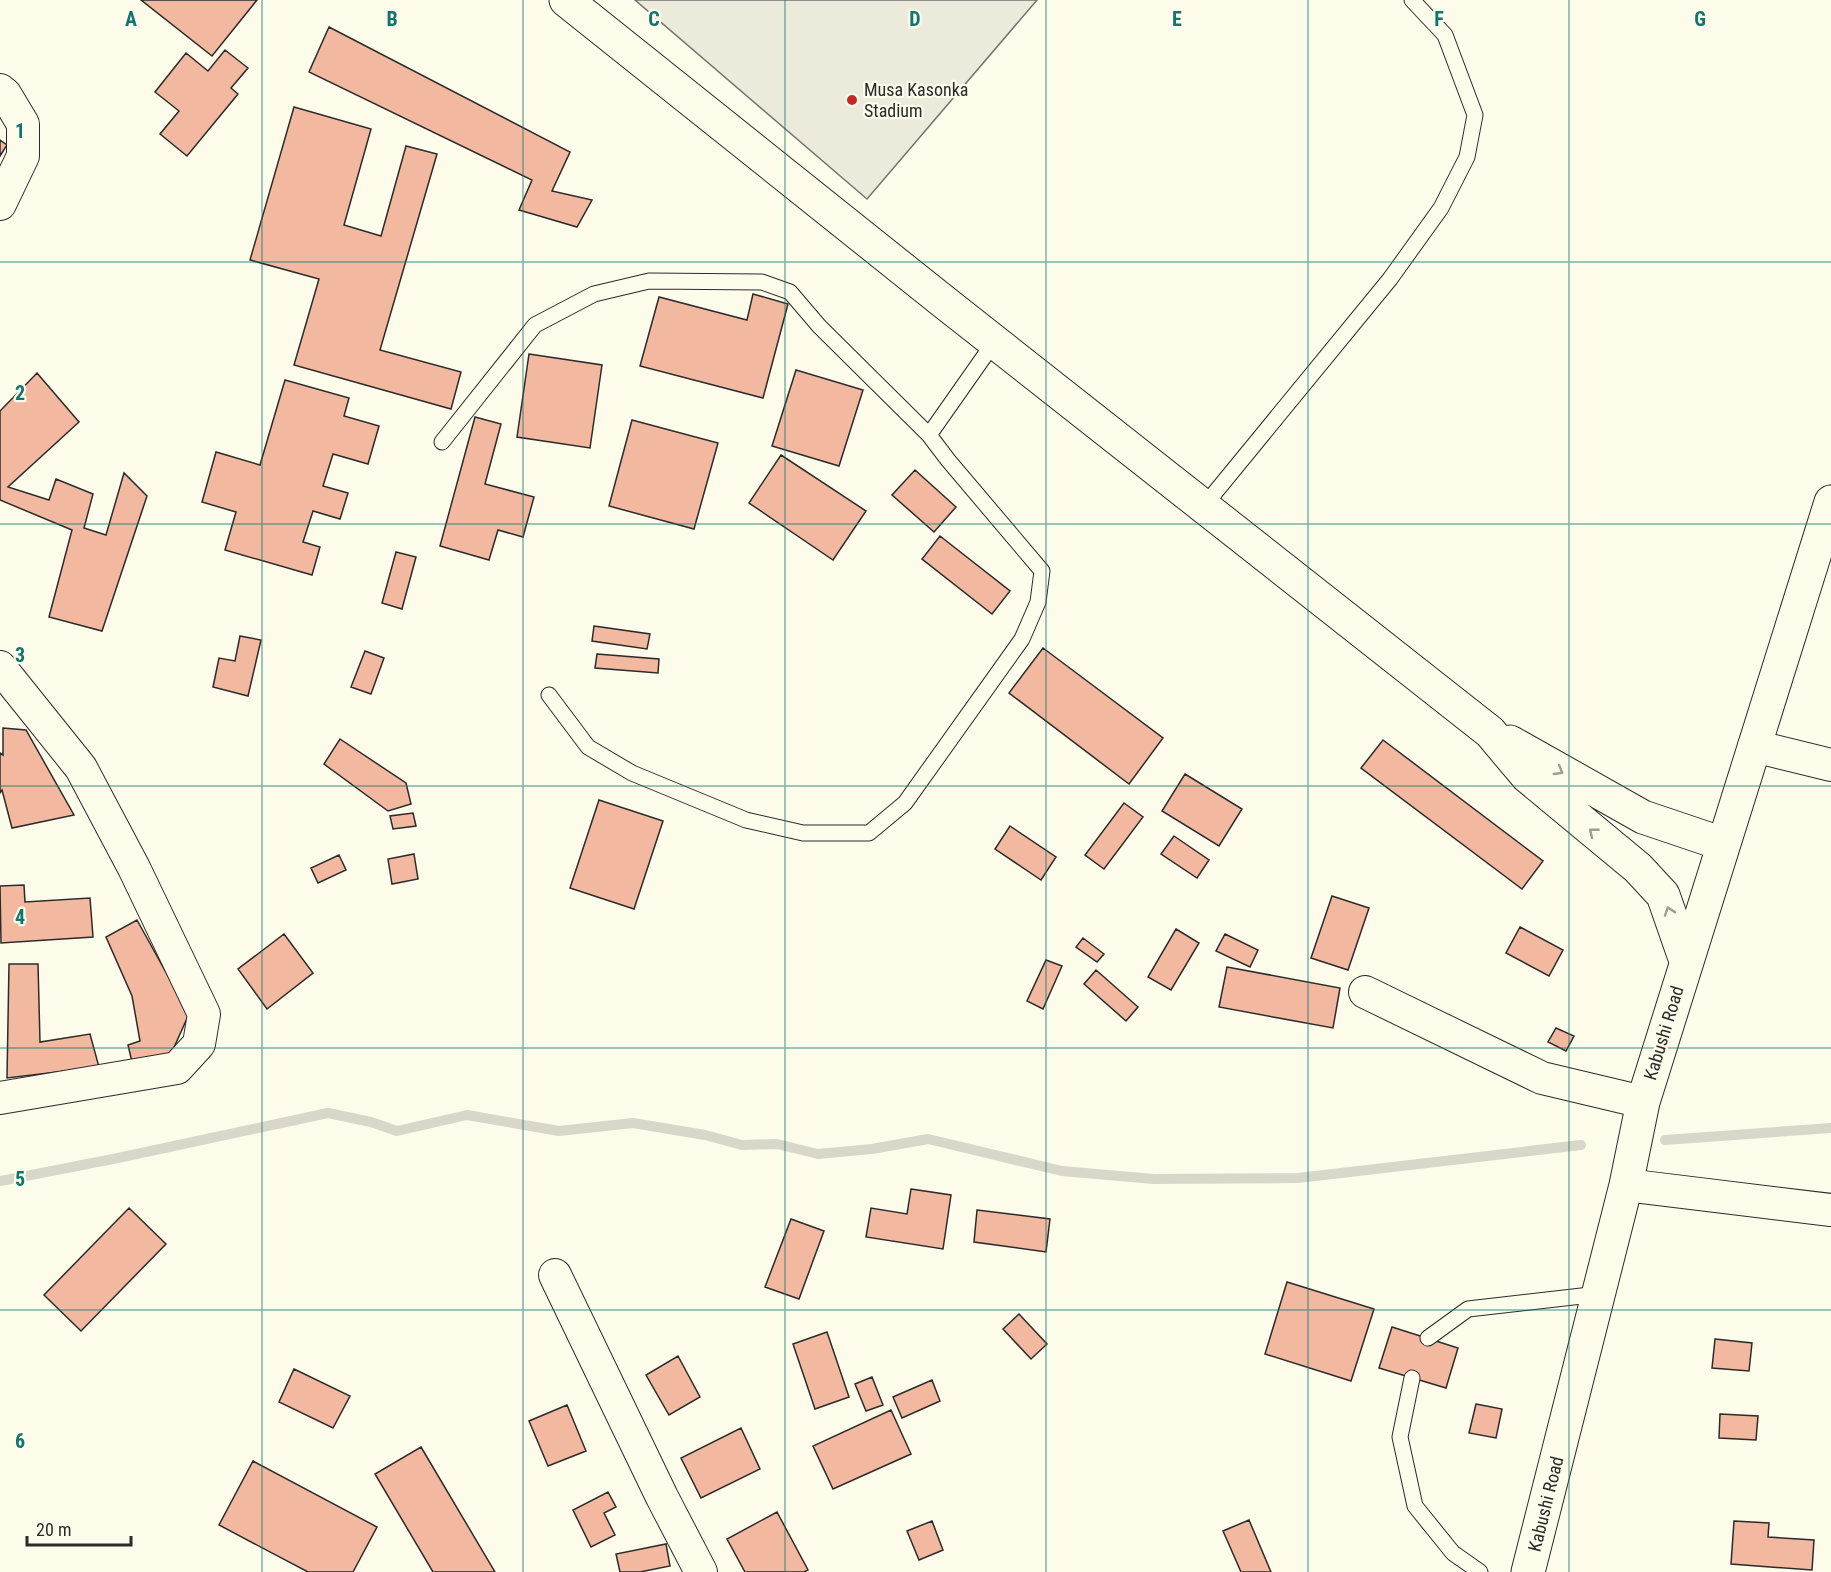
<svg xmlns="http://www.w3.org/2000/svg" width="1831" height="1572" viewBox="0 0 1831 1572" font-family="'Roboto Condensed',sans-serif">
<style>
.green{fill:#ecebdb;stroke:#74746e;stroke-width:1.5}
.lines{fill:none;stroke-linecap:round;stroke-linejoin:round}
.stream{stroke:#d8d7c9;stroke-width:10}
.building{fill:#f2b8a0;stroke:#2b2b2b;stroke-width:1.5}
.service-casing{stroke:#2b2b2b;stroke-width:17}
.minor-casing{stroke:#2b2b2b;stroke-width:34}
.tertiary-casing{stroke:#2b2b2b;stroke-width:35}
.secondary-casing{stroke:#2b2b2b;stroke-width:35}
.service{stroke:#fdfbea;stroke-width:15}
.minor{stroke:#fdfbea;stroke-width:32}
.tertiary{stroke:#fdfbea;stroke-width:33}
.secondary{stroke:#fdfbea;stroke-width:33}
.oneway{stroke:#9e9d94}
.grid{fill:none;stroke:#0f766e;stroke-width:1.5;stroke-opacity:0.55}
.poi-dot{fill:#c62828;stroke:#fdfbea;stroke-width:2}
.labels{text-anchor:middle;stroke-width:4.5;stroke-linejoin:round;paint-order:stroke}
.poi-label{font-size:18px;fill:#2b2b2b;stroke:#fdfbea;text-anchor:start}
.street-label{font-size:18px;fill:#2b2b2b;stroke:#fdfbea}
.grid-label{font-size:20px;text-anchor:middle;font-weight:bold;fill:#0f766e;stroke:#fdfbea;stroke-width:4.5;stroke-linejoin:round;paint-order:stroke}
</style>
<rect width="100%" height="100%" fill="#fdfbea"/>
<path class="green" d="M635,0H1037L867,199Z"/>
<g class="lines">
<path class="stream" d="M1665,1140L1831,1128
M0,1181L118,1158L328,1113L371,1122L397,1131L467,1115L559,1131L633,1123L705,1135L742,1145L777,1144L818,1154L872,1149L928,1139L1062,1171L1154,1179L1298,1178L1581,1145"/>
</g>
<path class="building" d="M141,0H257L212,56Z
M329,27L570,152L552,191L592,200L577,227L519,210L532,180L309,72Z
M225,50L248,68L231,88L238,94L187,156L160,134L179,111L155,92L186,53L208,71Z
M294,107L371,129L344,225L381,236L406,146L437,154L380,350L461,372L451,409L294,365L319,279L250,260Z
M0,140L7,145L0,156Z
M753,294L788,304L763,398L640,366L659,297L747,320Z
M529,354L602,365L590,448L517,437Z
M796,370L863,390L839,466L772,446Z
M37,373L79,422L8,487L49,500L56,479L93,494L84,528L106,535L124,473L147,496L102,631L49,617L72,530L0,500V411Z
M285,380L349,398L344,416L379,426L368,464L333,454L323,486L348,493L340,519L313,511L303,542L320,547L312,575L225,550L236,512L202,502L216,452L260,465Z
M475,417L501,424L485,484L534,497L523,537L498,530L489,560L440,546Z
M632,420L718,443L694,529L609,506Z
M781,455L866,511L833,560L749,503Z
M915,470L956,507L934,532L892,495Z
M940,536L1010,591L992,614L922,559Z
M396,552L416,557L402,609L382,603Z
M594,626L650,634L647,649L592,641Z
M240,636L261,640L248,696L213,687L219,658L235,661Z
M1043,648L1163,738L1129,784L1009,693Z
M365,651L384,658L371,694L351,687Z
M597,654L659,659L658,673L595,668Z
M3,728L26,730L74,815L12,828L2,790L0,793V753L3,755Z
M340,739L406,783L411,804L388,811L324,764Z
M1383,740L1543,861L1522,889L1361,768Z
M1185,774L1242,809L1219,846L1162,811Z
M599,800L663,821L634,909L570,888Z
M1124,803L1143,817L1104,869L1085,855Z
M413,813L416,826L393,829L390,816Z
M1010,826L1056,857L1041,880L995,849Z
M1174,836L1209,860L1197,878L1161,854Z
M414,854L418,879L392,884L388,859Z
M339,855L346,870L318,883L311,868Z
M24,885L25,902L90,898L93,937L1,943L0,886Z
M1332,896L1369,908L1348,970L1311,958Z
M137,920L189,1014L171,1054L132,1062L128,1045L140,1041L132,996L106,937Z
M1520,927L1563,950L1549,976L1506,953Z
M1176,929L1199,943L1171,990L1148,977Z
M284,934L313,973L267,1009L238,969Z
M1225,934L1258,950L1250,967L1216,951Z
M1083,938L1104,954L1097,962L1076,947Z
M1046,960L1062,966L1043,1009L1027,1001Z
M9,964H38L40,1042L90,1034L99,1067L7,1078Z
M1227,967L1340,988L1333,1028L1219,1007Z
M1096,970L1138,1007L1126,1021L1084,984Z
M1556,1028L1574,1036L1566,1051L1548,1042Z
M911,1189L951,1195L943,1249L866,1237L871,1208L907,1214Z
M129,1208L166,1244L81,1331L44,1295Z
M977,1210L1050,1219L1046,1252L974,1242Z
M791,1219L824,1231L799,1299L765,1287Z
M1287,1282L1374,1309L1351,1381L1265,1354Z
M1019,1314L1047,1344L1031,1359L1003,1329Z
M1392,1327L1458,1348L1446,1388L1379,1368Z
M827,1332L849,1397L815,1409L793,1344Z
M1715,1339L1752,1343L1749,1371L1712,1368Z
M678,1356L700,1397L669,1415L646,1375Z
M294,1369L350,1396L333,1428L279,1402Z
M872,1377L883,1405L866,1411L855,1384Z
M932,1380L940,1401L902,1418L893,1397Z
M1476,1404L1502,1409L1496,1438L1469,1433Z
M567,1405L586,1451L548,1466L529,1421Z
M891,1410L911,1454L833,1489L813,1446Z
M1720,1414L1758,1416L1756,1440L1719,1438Z
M741,1428L760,1469L701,1498L681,1458Z
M421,1447L495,1572H433L375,1474Z
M253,1461L377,1527L353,1572H308L219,1525Z
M608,1492L616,1507L604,1513L615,1535L591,1547L573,1510Z
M777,1512L808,1570L804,1572H745L727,1539Z
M1249,1520L1271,1572H1241L1223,1531Z
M932,1521L943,1550L919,1560L907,1531Z
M1734,1521L1769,1523L1768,1537L1814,1540L1812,1570L1731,1564Z
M666,1544L670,1566L640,1572H620L616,1554Z"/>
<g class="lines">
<defs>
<path id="service" d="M442,442L535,325L594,294L649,281L762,282L790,292L819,326L929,435
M1204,506L1390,279L1441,208L1467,157L1475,115L1445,35L1412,0
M549,695L588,747L632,773L746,820L803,833H869L905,803L1022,639L1038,602L1042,571L948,460L929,435L995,341
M1428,1338L1468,1309L1599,1294
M1412,1378L1400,1437L1415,1506L1453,1553L1480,1572"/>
<path id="minor" d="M0,90L5,94L23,124V156L0,204
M0,667L81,768L134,868L204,1014L199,1044L177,1068L0,1098
M1754,746L1831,765
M1365,992L1542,1078L1643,1102
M1626,1185L1831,1210
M555,1275L662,1497L701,1572"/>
<path id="tertiary" d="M566,0L944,302L1490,732L1527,776L1638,868L1663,895L1686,961
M1510,742L1643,817L1723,844"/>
<path id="secondary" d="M1528,1572L1626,1185L1643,1102L1831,502"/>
</defs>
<use href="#service" class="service-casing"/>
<use href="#minor" class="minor-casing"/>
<use href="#tertiary" class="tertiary-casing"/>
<use href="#secondary" class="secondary-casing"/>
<use href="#service" class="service"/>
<use href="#minor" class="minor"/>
<use href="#tertiary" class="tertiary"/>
<use href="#secondary" class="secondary"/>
</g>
<defs><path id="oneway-chevron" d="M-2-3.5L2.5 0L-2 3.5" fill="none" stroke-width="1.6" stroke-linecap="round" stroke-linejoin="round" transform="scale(1.5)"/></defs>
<g class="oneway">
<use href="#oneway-chevron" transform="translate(1559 771) rotate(31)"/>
<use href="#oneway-chevron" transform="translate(1593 832) rotate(-141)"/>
<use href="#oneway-chevron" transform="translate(1669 911) rotate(-109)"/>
</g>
<path class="grid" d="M262,0V1572M523,0V1572M785,0V1572M1046,0V1572M1308,0V1572M1569,0V1572M0,262H1831M0,524H1831M0,786H1831M0,1048H1831M0,1310H1831"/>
<circle class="poi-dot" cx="852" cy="100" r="6"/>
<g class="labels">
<g class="poi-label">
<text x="864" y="96">Musa Kasonka<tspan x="864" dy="21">Stadium</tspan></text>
</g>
<g class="street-label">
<text transform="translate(1664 1033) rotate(-73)" y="6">Kabushi Road</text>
<text transform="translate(1546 1504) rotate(-76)" y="6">Kabushi Road</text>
</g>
</g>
<g class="grid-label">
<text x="131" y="26">A</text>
<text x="392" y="26">B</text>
<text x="654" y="26">C</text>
<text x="915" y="26">D</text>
<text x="1177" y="26">E</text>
<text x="1439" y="26">F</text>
<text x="1700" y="26">G</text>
<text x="20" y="138">1</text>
<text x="20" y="400">2</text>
<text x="20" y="662">3</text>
<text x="20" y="924">4</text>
<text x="20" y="1186">5</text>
<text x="20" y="1448">6</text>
</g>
<path d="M27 1536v9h104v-9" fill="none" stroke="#2b2b2b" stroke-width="3"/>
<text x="36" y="1536" font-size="18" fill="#2b2b2b" stroke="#fdfbea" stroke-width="4.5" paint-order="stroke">20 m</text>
</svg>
